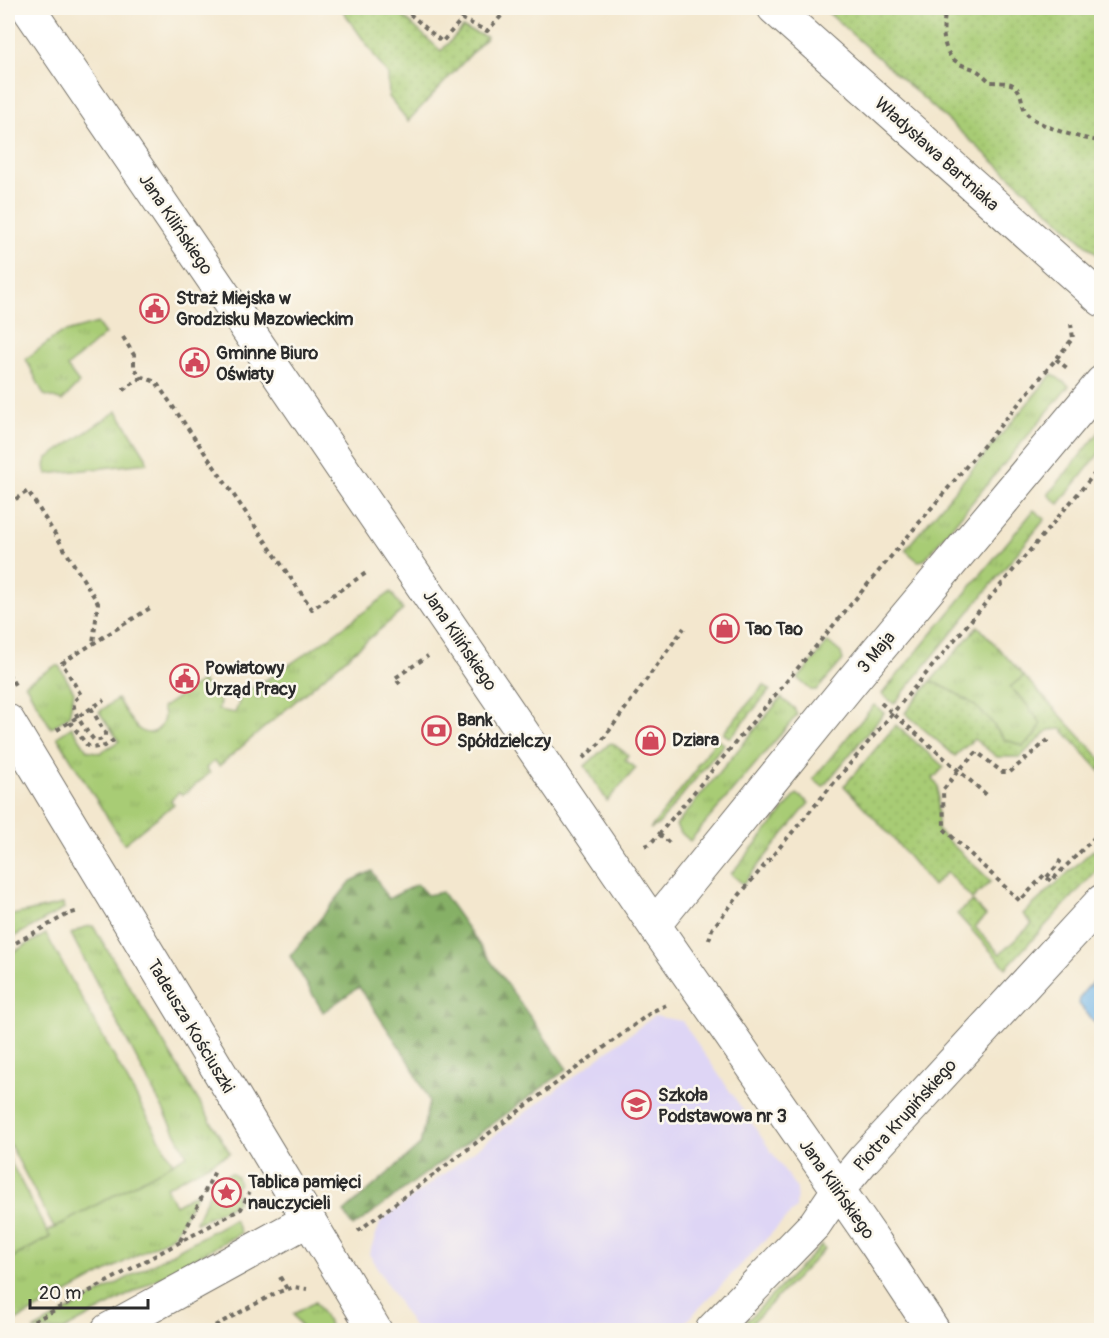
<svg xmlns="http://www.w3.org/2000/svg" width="1109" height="1338" viewBox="0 0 1109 1338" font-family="Pangolin,sans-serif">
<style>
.built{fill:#ded5f5}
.grass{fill:url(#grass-tufts);stroke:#6a7c50;stroke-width:1.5}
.forest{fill:url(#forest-firs);stroke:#586e48;stroke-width:1.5}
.park{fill:url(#park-dots);stroke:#6a7c50;stroke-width:1.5}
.pitch{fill:#a8cc75;stroke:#6a7c50;stroke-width:1.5}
.water{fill:#74b7e9;stroke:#50718a;stroke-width:1.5}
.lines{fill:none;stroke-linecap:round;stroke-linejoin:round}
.minor-casing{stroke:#716d64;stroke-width:35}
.path{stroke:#716d64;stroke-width:4;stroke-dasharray:4.5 4.5;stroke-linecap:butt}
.minor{stroke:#fff;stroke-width:33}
.labels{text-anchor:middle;stroke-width:5;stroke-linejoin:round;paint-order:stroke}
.street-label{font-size:18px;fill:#2b2b2b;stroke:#fbf7ec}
.poi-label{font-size:18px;font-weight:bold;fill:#2b2b2b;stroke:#fbf7ec;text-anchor:start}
</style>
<defs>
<pattern id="grass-tufts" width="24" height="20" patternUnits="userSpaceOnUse" patternTransform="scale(1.5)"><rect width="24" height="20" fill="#a8cc75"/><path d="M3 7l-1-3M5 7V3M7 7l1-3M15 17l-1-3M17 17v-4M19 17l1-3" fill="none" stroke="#91af65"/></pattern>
<pattern id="forest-firs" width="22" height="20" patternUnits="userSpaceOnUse" patternTransform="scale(1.5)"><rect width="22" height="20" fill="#86b066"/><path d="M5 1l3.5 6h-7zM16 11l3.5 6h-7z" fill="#6e8f54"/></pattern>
<pattern id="park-dots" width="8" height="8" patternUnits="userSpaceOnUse" patternTransform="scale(1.5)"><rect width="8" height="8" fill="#a8cc75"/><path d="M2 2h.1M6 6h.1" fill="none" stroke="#91af65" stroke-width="1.8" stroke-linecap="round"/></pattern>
</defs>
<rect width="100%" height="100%" fill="#fbf7ec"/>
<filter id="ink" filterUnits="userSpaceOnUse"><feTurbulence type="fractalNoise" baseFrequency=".0167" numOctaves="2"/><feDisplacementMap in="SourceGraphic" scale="12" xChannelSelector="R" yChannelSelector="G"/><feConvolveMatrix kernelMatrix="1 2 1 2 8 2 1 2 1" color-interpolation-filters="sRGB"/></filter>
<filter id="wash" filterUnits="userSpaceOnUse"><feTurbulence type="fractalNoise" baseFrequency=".008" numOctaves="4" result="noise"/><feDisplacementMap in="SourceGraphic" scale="24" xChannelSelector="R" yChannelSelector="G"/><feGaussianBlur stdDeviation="1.35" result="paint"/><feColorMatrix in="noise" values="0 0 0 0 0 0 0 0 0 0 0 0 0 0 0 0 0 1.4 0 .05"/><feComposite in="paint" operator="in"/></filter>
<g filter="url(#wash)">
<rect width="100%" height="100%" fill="#f3e7ce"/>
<path class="built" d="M654,1016L682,1021L797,1189L796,1208L678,1330H415L369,1254L381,1221Z"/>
<path class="grass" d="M97,323L105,334L67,367L79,383L62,401L44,395L26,359L59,334Z
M1052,374L1069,386L924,560L918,561L905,550Z
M117,411L146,457L147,463L47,474C45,468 44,464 48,458Z
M1100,431L1101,432V451L1059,504L1048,495Z
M1034,510L1045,519L894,704L882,694Z
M391,592L403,610L219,766L215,761L206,768L210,773L183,795L179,792L171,800L174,804L124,844L57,737L72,727L87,750L100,753L119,741L99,712L117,699C124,708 130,723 140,730C155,740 169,722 162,708L202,681L220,702L218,710L235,713L243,692L268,679L327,639Z
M978,626L1024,676L1010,687L1024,701L1041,723L1036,735L1023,746L1004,739L989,719L952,691L931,681Z
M828,642L841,653L843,660L817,690H811L798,679Z
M55,666H59L74,692L69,716L51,728L25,684Z
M781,698L794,708L797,715L690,841L679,831L676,825Z
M874,705L884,713L823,787L813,779Z
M797,794L809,803L743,884L731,874Z
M63,904L64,909L8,940V916Z
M93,926L230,1153L166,1187L175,1205L198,1192L174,1235L8,1325V1260L50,1237L47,1232L187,1155L71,934L85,927Z
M234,1219L241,1233L64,1330H33Z
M822,1245L825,1249L745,1330H738Z
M315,1302L333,1330H303L293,1314Z"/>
<path class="forest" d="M372,871L388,899L417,884L427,895L442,892L567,1069L353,1227L344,1212L420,1145L429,1101L409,1061L359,987L323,1012L290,956L351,881Z"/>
<path class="park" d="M341,8H394L441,51L463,28L487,37L408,121L389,97L388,75Z
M823,8H1101V258L1100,257Z
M1024,676L1101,759V772L1062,729L1049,730L1020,757H997L974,739L955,756L905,713L931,681L952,691L972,703L989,719L1004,739L1023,746L1036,735L1041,723L1024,701L1010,687Z
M764,685L770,690L730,738L723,733Z
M896,725L944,767L933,779L938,786V831L991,881L972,899L947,872L933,886L891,836L844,786Z
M717,739L724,744L658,825L650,829L697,769L696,767Z
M612,743L628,755L625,760L636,768L607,801L585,766L609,744Z
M1093,850L1101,859V866L1006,968L957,914L972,901L986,916L975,927L1000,954L1032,924L1023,914Z
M231,1173L237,1177L239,1184L236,1187V1199L238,1202L229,1207L197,1223L196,1221C205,1204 212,1178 231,1173Z"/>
<path class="pitch" d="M46,934L173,1163L54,1228L8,1141V955Z
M8,1157L50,1237L8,1260Z"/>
<path class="water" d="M1101,975L1102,1023L1099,1024L1095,1023L1079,1004C1080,991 1093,983 1101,975Z"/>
</g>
<g filter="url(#ink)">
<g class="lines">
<defs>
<path id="minor" d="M28,8L654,925L876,1244L933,1330
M774,8L1102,300
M8,721L375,1330
M654,925L853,680L1102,382
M108,1330L308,1220
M712,1330L815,1224L838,1190L864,1159L1102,901"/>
</defs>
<use href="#minor" class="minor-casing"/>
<path class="path" d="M403,8L442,42L462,19L487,31L509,8
M934,8L944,17
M947,8C942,23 940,52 957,62C963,67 972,67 979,72C983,75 987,79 990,82C1007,83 1018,80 1022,101C1023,105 1024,110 1027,114C1040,127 1083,140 1102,141
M123,337L134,355V368L142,377L156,382L312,609L369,571
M1056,359L1067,368
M123,390L142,377
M8,504L28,491L98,603L93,643
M8,673L15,685
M400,684L395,678L428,656
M881,703L989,797
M91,708L105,733V736L100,740H94C88,733 72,713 74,703C75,699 77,698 81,695L62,663L150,608
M70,722L86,744L91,748L105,746L117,738
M57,730L104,700
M1048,740L1010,772H1002L977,752L958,771L943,790L944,829L1020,901L1044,875L1051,881L1095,837
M583,758L601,742L684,628
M659,834L672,845
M645,846L650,844L659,834L1056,359L1073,338L1071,324
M1047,877L1060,862L1056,859
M709,940L712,929L736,899L1102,465
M8,947L68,914L79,911
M358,1231L653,1011L666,1005
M180,1241L216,1169
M280,1277L287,1289
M18,1330L241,1209L249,1193
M207,1330L276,1293L294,1287L307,1289"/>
<use href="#minor" class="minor"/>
</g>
</g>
<defs>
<symbol id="civic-ring" viewBox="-11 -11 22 22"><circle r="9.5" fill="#fbf7ec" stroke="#d1495b" stroke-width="1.5"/><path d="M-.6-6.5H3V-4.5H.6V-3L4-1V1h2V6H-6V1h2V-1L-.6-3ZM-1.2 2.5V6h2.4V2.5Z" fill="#d1495b"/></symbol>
<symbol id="shop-ring" viewBox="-11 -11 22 22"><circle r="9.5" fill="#fbf7ec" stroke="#d1495b" stroke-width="1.5"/><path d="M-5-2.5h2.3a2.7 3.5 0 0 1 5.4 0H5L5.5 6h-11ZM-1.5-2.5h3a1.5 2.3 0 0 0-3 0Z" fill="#d1495b"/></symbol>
<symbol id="bank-ring" viewBox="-11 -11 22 22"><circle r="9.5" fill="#fbf7ec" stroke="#d1495b" stroke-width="1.5"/><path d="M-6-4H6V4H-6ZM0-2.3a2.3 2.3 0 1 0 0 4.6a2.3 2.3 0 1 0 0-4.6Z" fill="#d1495b"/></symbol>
<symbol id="school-ring" viewBox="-11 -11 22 22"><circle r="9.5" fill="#fbf7ec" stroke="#d1495b" stroke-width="1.5"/><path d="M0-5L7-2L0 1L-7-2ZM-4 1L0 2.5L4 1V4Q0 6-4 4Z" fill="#d1495b"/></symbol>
<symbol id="sight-ring" viewBox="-11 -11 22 22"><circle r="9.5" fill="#fbf7ec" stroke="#d1495b" stroke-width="1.5"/><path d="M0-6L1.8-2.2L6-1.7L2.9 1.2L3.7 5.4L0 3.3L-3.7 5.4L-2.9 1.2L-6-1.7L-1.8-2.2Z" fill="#d1495b"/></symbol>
</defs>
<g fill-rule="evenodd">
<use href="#civic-ring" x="138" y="292" width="33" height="33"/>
<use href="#civic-ring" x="178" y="346" width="33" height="33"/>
<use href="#shop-ring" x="708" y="612" width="33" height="33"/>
<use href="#civic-ring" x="168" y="662" width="33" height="33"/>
<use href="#bank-ring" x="420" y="714" width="33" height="33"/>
<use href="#shop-ring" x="634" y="724" width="33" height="33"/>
<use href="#school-ring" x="620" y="1088" width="33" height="33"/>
<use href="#sight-ring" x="210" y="1176" width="33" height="33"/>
</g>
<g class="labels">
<g class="street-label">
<text transform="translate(937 154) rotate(42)" y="6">Władysława Bartniaka</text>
<text transform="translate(176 224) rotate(56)" y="6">Jana Kilińskiego</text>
<text transform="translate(460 640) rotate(56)" y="6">Jana Kilińskiego</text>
<text transform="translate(876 652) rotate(-50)" y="6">3 Maja</text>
<text transform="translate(191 1026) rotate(59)" y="6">Tadeusza Kościuszki</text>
<text transform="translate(905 1115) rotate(-48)" y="6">Piotra Krupińskiego</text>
<text transform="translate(837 1189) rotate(55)" y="6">Jana Kilińskiego</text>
</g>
<g class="poi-label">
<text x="176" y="304">Straż Miejska w<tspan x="176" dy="21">Grodzisku Mazowieckim</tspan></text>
<text x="216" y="359">Gminne Biuro<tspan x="216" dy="21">Oświaty</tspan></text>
<text x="745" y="635">Tao Tao</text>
<text x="205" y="674">Powiatowy<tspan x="205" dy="21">Urząd Pracy</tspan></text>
<text x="457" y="726">Bank<tspan x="457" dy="21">Spółdzielczy</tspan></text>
<text x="672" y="746">Dziara</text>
<text x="658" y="1101">Szkoła<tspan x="658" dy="21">Podstawowa nr 3</tspan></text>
<text x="248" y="1188">Tablica pamięci<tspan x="248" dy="21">nauczycieli</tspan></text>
</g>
</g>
<rect width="1109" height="1338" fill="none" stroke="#fbf7ec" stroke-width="30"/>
<path d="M30 1299v9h118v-9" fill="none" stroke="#2b2b2b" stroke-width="3"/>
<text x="39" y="1299" font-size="18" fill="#2b2b2b" stroke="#fbf7ec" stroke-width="4.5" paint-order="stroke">20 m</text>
</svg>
